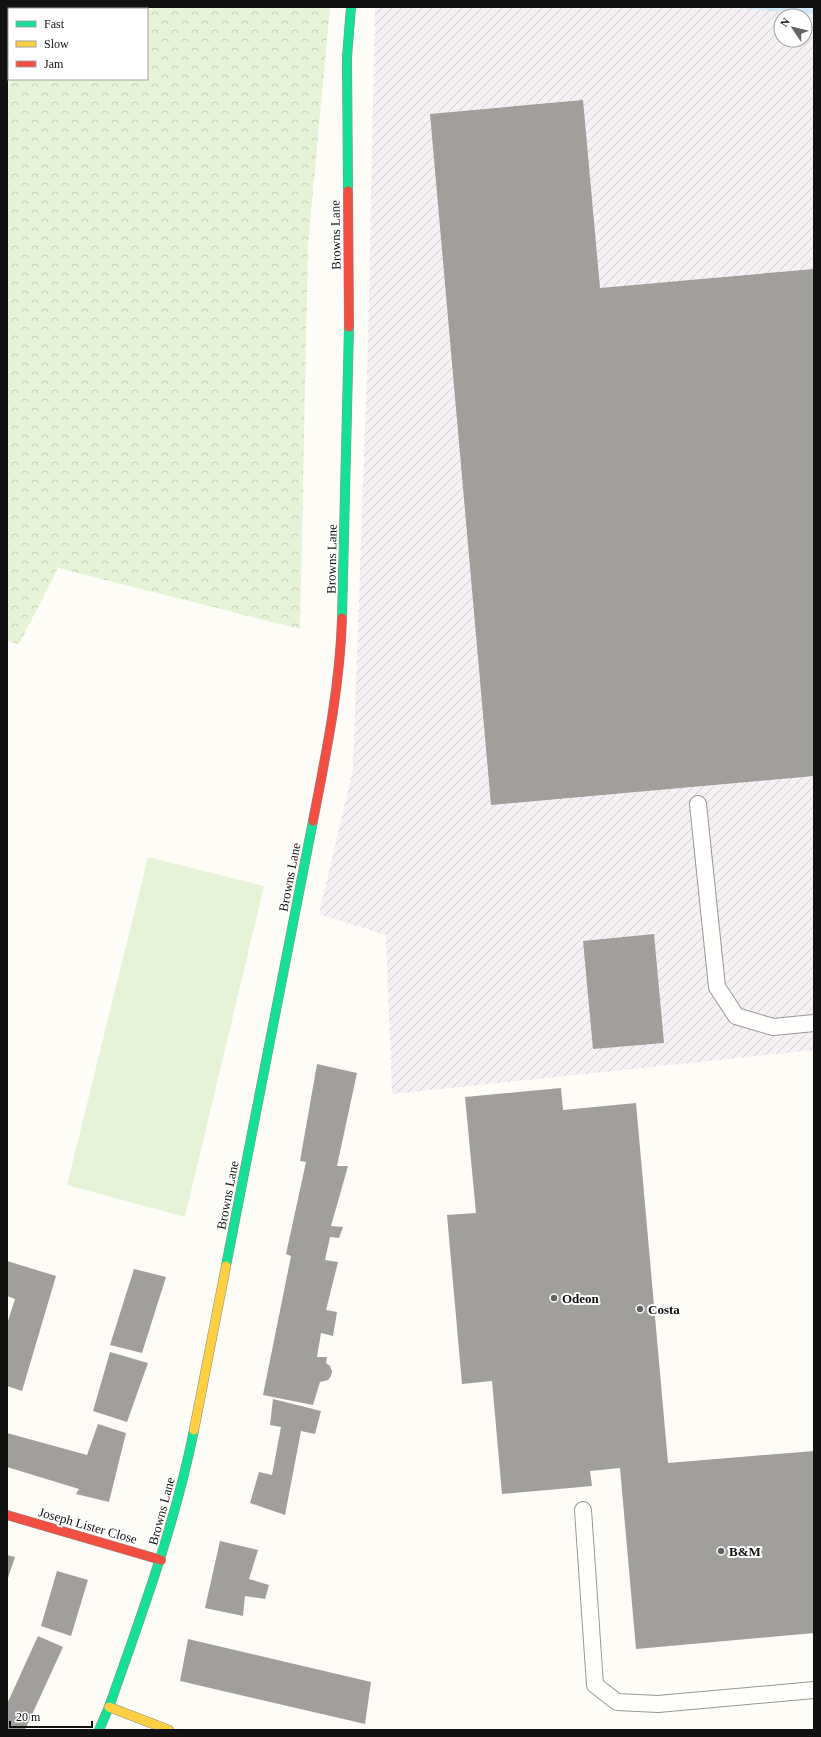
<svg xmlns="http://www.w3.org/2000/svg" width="821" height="1737" viewBox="0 0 821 1737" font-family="Georgia,serif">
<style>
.industrial{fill:url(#industrial-furrows);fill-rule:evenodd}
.grass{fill:#e7f3d7}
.park{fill:url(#park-crowns);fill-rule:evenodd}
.water{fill:url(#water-ripples)}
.building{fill:#a19f9c}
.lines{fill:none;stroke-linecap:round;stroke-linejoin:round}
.lane-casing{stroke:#979795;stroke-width:18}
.fast-casing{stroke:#8e8d8b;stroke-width:10}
.slow-casing{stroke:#8e8d8b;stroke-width:10}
.jam-casing{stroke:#8e8d8b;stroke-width:10}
.lane{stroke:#fffffe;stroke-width:16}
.fast{stroke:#16e098;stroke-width:9}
.slow{stroke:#ffcf43;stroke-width:9}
.jam{stroke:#f24e42;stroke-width:9}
.poi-dot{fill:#646362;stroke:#fff;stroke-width:1.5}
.labels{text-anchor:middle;stroke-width:4;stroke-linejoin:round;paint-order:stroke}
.street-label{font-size:13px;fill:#111;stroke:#fff}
.poi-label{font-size:13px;font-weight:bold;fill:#111;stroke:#fff;text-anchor:start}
</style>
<defs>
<pattern id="industrial-furrows" width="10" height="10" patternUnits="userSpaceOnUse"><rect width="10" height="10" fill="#f5f0f3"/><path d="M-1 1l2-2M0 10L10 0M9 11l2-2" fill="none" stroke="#d1cdcf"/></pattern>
<pattern id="park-crowns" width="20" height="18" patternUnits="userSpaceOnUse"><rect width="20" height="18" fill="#e7f3d7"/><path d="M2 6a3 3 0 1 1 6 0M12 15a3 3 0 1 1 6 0" fill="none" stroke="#c5cfb8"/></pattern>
<pattern id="water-ripples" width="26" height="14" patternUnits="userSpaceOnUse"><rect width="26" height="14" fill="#cde8f7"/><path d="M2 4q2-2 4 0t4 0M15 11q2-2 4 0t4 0" fill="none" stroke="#afc6d3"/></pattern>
</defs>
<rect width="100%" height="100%" fill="#fdfcf7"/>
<path class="industrial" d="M375,7H725L814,14V1050L392,1094L386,935L319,914L353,769L368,344ZM781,16H805V40H781Z"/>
<path class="grass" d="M148,857L264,886L185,1217L67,1185Z"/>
<path class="park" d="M16,7H330L308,245L300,629L58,568L19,644L7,641V9ZM9,9H147V79H9Z"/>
<path class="water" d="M725,7H814V14Z"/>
<path class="building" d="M583,100L600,288L814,269V776L491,805L430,114Z
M654,934L664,1043L593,1049L583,941Z
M317,1064L357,1073L337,1166H348L331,1226L343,1227L339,1238L330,1237L325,1260L338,1262L326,1310L337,1312L333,1336L321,1333L317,1357H327L326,1363L330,1366L332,1371L331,1376L328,1380L320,1382L313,1405L263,1395L291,1256L286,1254L306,1162L300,1161Z
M561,1088L563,1110L636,1103L668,1463L814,1451V1633L636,1649L620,1468L590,1471L592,1486L502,1494L492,1381L462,1384L447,1215L476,1213L465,1097Z
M7,1261L56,1276L22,1391L7,1386V1324L15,1299L7,1296Z
M134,1269L166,1277L142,1353L110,1345Z
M110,1352L148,1363L127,1422L93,1411Z
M273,1399L321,1411L315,1434L301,1431L285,1515L250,1503L259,1472L272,1475L281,1427L270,1425Z
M98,1424L126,1433L109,1502L76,1494L79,1489L7,1467V1433L87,1455Z
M220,1541L258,1550L249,1579L269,1585L265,1599L245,1596L243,1616L205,1608Z
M7,1555L15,1557L7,1581Z
M57,1571L88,1580L71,1636L41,1626Z
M38,1636L63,1647L25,1730H7V1704Z
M188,1639L371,1682L365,1724L180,1681Z"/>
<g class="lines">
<defs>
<path id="lane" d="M698,804L717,987L736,1016L773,1027L814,1023
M583,1510L595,1685L617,1702L658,1704L814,1690"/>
<path id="fast" d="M348,191L347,57L351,7
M342,618L349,327
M226,1266L313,821
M99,1730L109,1707C141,1616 175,1525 194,1430"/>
<path id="slow" d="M194,1430L226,1266
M109,1707L169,1730"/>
<path id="jam" d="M348,191L349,327
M313,821C326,754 340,687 342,618
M7,1515L161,1560"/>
</defs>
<use href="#lane" class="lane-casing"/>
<use href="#fast" class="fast-casing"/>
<use href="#slow" class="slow-casing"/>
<use href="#jam" class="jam-casing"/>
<use href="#lane" class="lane"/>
<use href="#fast" class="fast"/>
<use href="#slow" class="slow"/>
<use href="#jam" class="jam"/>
</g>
<g class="poi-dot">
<circle cx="554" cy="1298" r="4"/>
<circle cx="640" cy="1309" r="4"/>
<circle cx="721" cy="1551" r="4"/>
</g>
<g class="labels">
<g class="street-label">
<text transform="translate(335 235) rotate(-91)" y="5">Browns Lane</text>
<text transform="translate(331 559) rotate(-89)" y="5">Browns Lane</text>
<text transform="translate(289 877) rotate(-79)" y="5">Browns Lane</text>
<text transform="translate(227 1195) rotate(-79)" y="5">Browns Lane</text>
<text transform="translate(161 1511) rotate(-75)" y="5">Browns Lane</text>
<text transform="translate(88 1525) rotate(16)" y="5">Joseph Lister Close</text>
</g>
<g class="poi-label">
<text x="562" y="1303">Odeon</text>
<text x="648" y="1314">Costa</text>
<text x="729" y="1556">B&amp;M</text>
</g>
</g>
<rect width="821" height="1737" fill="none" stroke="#111111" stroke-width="16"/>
<rect x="8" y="8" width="140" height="72" fill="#ffffff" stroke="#a0a0a0"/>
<rect x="16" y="21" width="20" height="6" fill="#16e098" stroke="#a0a0a0"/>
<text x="44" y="28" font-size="12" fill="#111111">Fast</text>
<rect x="16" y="41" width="20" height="6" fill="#ffcf43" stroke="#a0a0a0"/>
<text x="44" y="48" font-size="12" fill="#111111">Slow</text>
<rect x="16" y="61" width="20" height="6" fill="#f24e42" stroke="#a0a0a0"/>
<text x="44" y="68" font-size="12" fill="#111111">Jam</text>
<g transform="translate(793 28) rotate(305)"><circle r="19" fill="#ffffff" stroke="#a0a0a0"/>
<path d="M0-3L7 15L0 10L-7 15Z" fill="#646362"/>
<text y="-6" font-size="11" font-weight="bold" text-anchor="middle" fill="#111111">N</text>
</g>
<path d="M10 1721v6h82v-6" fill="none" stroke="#111111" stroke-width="2"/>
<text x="16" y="1721" font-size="12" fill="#111111" stroke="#ffffff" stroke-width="3" paint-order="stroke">20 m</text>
</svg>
